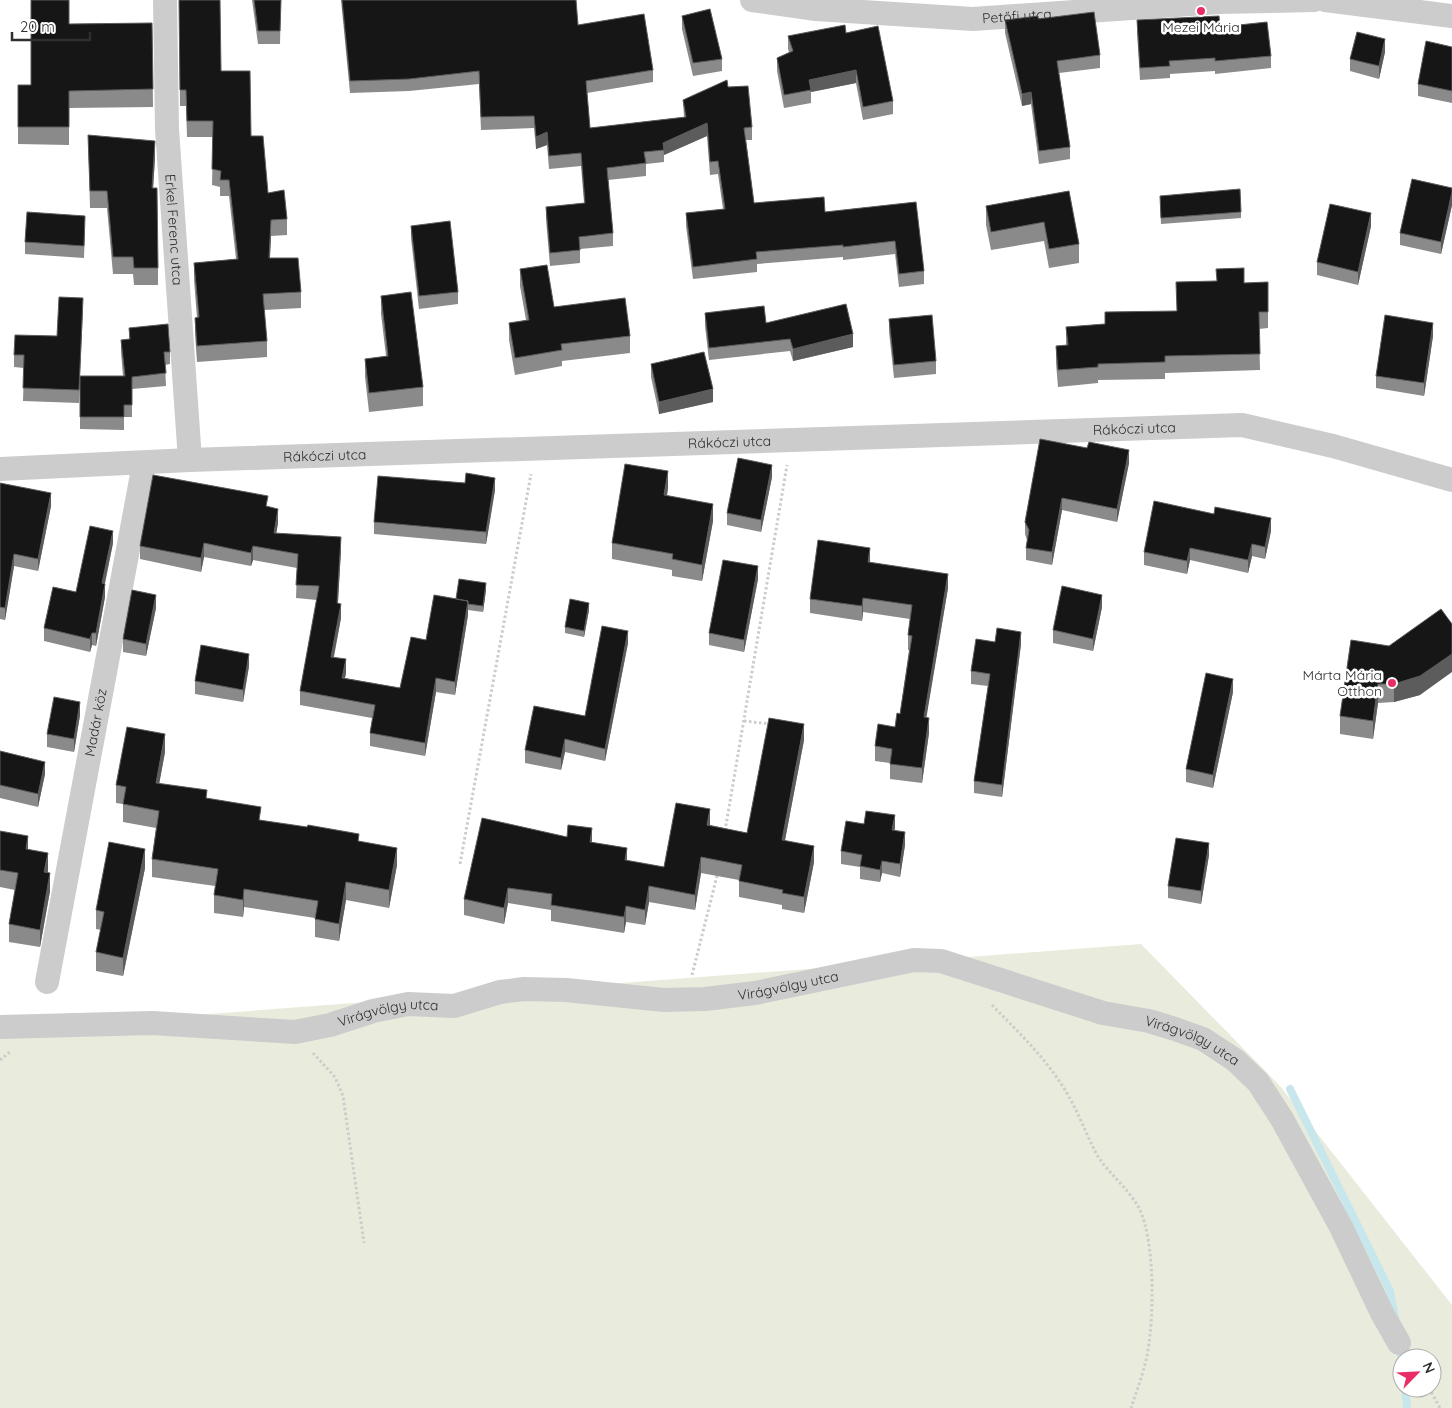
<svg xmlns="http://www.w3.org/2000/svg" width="1452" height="1408" viewBox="0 0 1452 1408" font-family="Quicksand,sans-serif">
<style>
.green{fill:#e9ecdc;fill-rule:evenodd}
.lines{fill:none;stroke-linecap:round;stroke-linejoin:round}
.stream{stroke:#c8e7ed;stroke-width:8}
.path{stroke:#ccc;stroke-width:3;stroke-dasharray:2.5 2.5;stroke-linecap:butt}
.minor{stroke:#ccc;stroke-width:24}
.wall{fill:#8a8a8a}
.shaded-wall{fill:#5c5c5c}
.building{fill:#161616;stroke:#5c5c5c}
.poi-dot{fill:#ea2d66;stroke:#fff;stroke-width:2}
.labels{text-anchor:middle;stroke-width:5;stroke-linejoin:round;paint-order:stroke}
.street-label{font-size:14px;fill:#2f2f2f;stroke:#fff}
.poi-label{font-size:14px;fill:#2f2f2f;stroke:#fff}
</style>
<rect width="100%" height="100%" fill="#fff"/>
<path class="green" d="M1141,944L1280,1086L1452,1305V1408H0V1027L22,1028ZM1402,1358H1432V1388H1402Z"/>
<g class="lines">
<path class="stream" d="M1290,1089L1390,1291L1395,1318
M1400,1344L1402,1365
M1405,1388L1407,1408"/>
<path class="path" d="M744,721L770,724
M725,831L787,465
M460,864L531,474
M692,975L718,872
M992,1005C1018,1032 1045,1057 1065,1090C1078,1111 1086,1134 1097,1155C1109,1174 1128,1188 1139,1208C1155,1240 1154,1314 1148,1350C1145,1370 1137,1389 1131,1408
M313,1053L335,1077L343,1096L364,1243
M0,1060L11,1051
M1429,1388L1440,1408"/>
<g class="minor">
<path id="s1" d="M165,0L167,129L190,460"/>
<path id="s2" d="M752,0L816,9L973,19L1219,2L1314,0"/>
<path d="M1325,0L1452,16"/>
<path id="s3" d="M0,469L190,460L1242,425L1333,446L1452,480"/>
<path id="s4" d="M47,982L144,464"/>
<path id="s5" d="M0,1027L152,1023L295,1032L330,1025L373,1011L408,1004L454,1006L500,992L524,989L566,990L664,1000L705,999L755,993L914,960L941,961L1103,1013L1149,1021L1175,1029L1203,1039L1235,1060L1258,1082L1282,1119L1341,1227L1382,1313L1399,1343"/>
</g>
</g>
<path class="wall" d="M179,0L221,71L251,136L268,193L287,219V235L271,236L270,258L301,292V308L264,310L267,341V357L197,362L195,334V318H197L194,280V263L236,259L229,196H220V187L212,185L213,137H187L186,106H180Z
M252,0H281L280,44H258Z
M341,0H576L578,25L653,70V82L587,93L590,128L684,117L683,100L728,87L752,127V140H746L754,203L825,212L916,202L924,271V284L899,287L895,254L843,260V257L757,264V272L693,279L686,226V213L723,209L718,174L710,175L707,136L664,155V162L646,164V176L608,180L613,233V246L580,249V263L550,266L546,219V207L584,203L581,166L549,169L547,145L536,149L534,128L481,130L479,84L409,91L350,93Z
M682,16L722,59V71L693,76L682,29Z
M1038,19L1100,55V68L1059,73L1070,147V159L1039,164L1031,104L1022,106L1005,33V20Z
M1137,20L1220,27L1271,56V68L1215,74V71L1170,74V78L1140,80L1137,32Z
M152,23L153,107L69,108V145L18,144V85H31L69,24Z
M846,33L893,101V114L863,120L856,83L811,92V103L784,108L777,71V58L789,52L788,49V36Z
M1452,47V103L1418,96V84Z
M1385,52L1379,79L1350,71V59Z
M88,135L155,158L153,188L158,268V285H134L133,274H113L107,208H90Z
M1452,188V205L1441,254L1400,245V233Z
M1069,191L1079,244V263L1049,268L1044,241L991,250L986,225V206Z
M1160,202L1241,212V218L1161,224Z
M411,226L458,292V304L419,309L411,238Z
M1371,226L1358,285L1317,275V262Z
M85,229L84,258L25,254V242Z
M520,269L554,307L630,336V353L562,361V366L515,375L509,340V323L526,320L520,286Z
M1268,282V328L1259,329L1260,370L1165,373V379L1098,380V383L1058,387L1056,363V346H1066V327L1105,324L1176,311L1244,283Z
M381,296L423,387V406L369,412L365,377V359L386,356L381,314Z
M83,310L80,376H123L121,352V340L129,339V328L170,352V364L165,365L166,386L132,389V417H124V430L80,429V381L79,403L23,401L24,368L14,367V355L57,336Z
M705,313L766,323L853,347L793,361L790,351L709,360L705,326Z
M889,319L936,361V374L894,378L889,332Z
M1433,336L1424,396L1376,388V376Z
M651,364L713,402L659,414L651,377Z
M1087,448L1129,463L1117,522L1062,510L1052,565L1026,560V548L1027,540L1025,534V522Z
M772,477L761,532L727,525V513Z
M0,483L51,506L38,571L14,566L5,620L0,619Z
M668,488L667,496L713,521L702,581L672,576V570L612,559V543Z
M495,490L486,544L374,534V522Z
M268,507L278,523L276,533L341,550L338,603L341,618L334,657L346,673L345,678L400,688L426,640L456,599L486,590L483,612L468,610V615L455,695L436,692L425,756L370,746V733L372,718L300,705V691L317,600L296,598L297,568L253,560L251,566L204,557L201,572L140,559V546Z
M1271,531L1265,559L1252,556L1248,573L1190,560L1187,574L1144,565V552Z
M113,543L105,584V597L96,646L92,645L90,652L44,641V628L76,592Z
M870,563L948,588L926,717L929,733L922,783L890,779V763L875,761V746L895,727L900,714L909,650H908V635L910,619L863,612L862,621L810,613V599Z
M758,579L744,652L709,645V633Z
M1102,607L1093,651L1053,643V630Z
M156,608L146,656L123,652V639Z
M589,610L584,637L565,633V627Z
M1351,640L1420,695L1394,702L1378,703L1373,739L1340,734V716Z
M995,642L1021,644L1002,797L974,793V781L988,686L971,684V671Z
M628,643L605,761L565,752L561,770L525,763V750L585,716Z
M249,666L243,702L195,694V681Z
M1233,692L1213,788L1186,782V769Z
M80,715L74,752L47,747V734Z
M804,740L785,840L814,862L804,913L782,909V905L739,897V880L701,873L695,910L649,902L645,925L626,922L624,933L551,921V910L508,903L504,924L464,915V899L567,837L592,842L627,861L664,867L710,825L747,833Z
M0,751L45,774L38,807L0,798Z
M165,752L159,784L207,799L261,820L359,841L397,865L389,908L346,900L339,941L315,937V918L244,907L243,917L214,913V895L215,886L152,877V859L156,828L123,822V804L116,803V785Z
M864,824L895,828L894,830L905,845L900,877L882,873L880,882L860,879V867L841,864V851Z
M0,831L28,849L48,870V873L50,891L40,947L9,942V924L15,890L0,887Z
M1209,855L1201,904L1168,898V886Z
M145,868L123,976L96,971V952L101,930L96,929V910Z"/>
<path class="shaded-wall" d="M1385,39V52L1379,79V66Z
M856,70V83L811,92L809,80Z
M1031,92V104L1022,106V94Z
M707,123V136L664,155L663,143Z
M547,132V145L536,149V137Z
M155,141V158L152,205V188Z
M1452,192V205L1441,254V242Z
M1371,213V226L1358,285V272Z
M271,220V236L269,275V258Z
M1433,323V336L1424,396V383Z
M853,334V347L793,361V349Z
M713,389V402L659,414V402Z
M1129,450V463L1117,522V509Z
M772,465V477L761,532V520Z
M668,471V488L664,512V495Z
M495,478V490L486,544V532Z
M51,493V506L38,571V559Z
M1062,498V510L1052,565V552Z
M713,504V521L702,581V565Z
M278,509V523L274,547V533Z
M1271,518V531L1265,559V547Z
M113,531V543L102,596V583Z
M341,537V550L337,617V603Z
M204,543V557L201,572V558Z
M1252,544V556L1248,573V560Z
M253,546V560L251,566V553Z
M870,548V563L868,562Z
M1190,548V560L1187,574V561Z
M14,554V566L5,620V608Z
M758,566V579L744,652V640Z
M948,574V588L924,732V717Z
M486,583V590L483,612V606Z
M105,584V597L96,646V633Z
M156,595V608L146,656V644Z
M1102,595V607L1093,651V639Z
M863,598V612L862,621V606Z
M468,601V615L455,695V682Z
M589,603V610L584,637V631Z
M341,604V618L331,670V657Z
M628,631V643L605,761V749Z
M1021,632V644L1002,797V785Z
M92,633V645L90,652V639Z
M249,654V666L243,702V690Z
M1452,654V672L1420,695L1394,702V684Z
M346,659V673L342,691V678Z
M436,678V692L425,756V743Z
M1233,679V692L1213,788V775Z
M1378,684V703L1373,739V721Z
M80,702V715L74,752V739Z
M929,718V733L922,783V768Z
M804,724V740L782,856V840Z
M165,734V752L156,801V783Z
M565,739V752L561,770V758Z
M45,762V774L38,807V794Z
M710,809V825H707Z
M895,815V828L892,843V830Z
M592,828V843L590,842Z
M905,832V845L900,877V864Z
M28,836V854L26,849Z
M1209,843V855L1201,904V891Z
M814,846V862L804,913V897Z
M397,848V865L389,908V890Z
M627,848V863L625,860Z
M145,849V868L123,976V958Z
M48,853V870L44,890V872Z
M701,857V873L695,910V895Z
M882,861V873L880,882V870Z
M50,873V891L40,947V930Z
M346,882V900L339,941V924Z
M649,886V902L645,925V910Z
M508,888V903L504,924V908Z
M244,889V907L243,917V900Z
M626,906V922L624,933V917Z"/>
<path class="building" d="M31,0H69V24L152,23L153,89L69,91V127H18V85H31Z
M179,0H220L221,71H250L251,136H263L268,193L284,190L287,219L271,220L269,258H298L301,292L263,294L267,341L197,346L195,318L199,317L194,263L238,259L229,180H220L221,171L212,169L213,121H187L186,90H180Z
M254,0H281L280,31H258Z
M342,0H576L578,25L644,14L653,70L586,81L590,128L686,117L683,100L727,80L728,87L748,86L752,127L744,128L754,203L824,197L825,212L916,202L924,271L899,274L895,241L843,247V245L756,252L757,259L693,267L686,213L725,209L718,161L710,162L707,123L663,143L664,150L644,152L646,163L607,168L613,233L579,237L580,250L550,253L546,207L585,203L581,153L549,156L547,132L536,137L534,116L481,117L479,71L409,79L350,81Z
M710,9L722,59L693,63L682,16Z
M1094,12L1100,55L1057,61L1070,147L1039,151L1031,92L1022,94L1005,20L1038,16V19Z
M1219,16L1220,27L1267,22L1271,56L1215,61V58L1169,61L1170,66L1140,68L1137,20Z
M845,25L846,33L878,26L893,101L863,107L856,70L809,80L811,90L784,95L777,58L793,51L788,36Z
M1357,32L1385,39L1379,66L1350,59Z
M1426,41L1452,47V91L1418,84Z
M88,135L155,141L152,188H157L158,268H134L133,257H113L107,191H90Z
M1412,179L1452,188V192L1441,242L1400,233Z
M1240,189L1241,212L1161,218L1160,196Z
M1069,191L1079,244L1049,249L1044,222L991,232L986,206Z
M1330,204L1371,213L1358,272L1317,262Z
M27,212L85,216L84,246L25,242Z
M450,221L458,292L419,296L411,226Z
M547,265L554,307L625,298L630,336L561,344L562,350L515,358L509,323L529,320L520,269Z
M1244,268V283L1268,282V312H1259L1260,354L1165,356V362L1098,364V367L1058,370L1056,346L1068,345L1066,327L1105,324V312L1177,311L1176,282L1217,281L1216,269Z
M411,292L423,387L369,393L365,359L388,356L381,296Z
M59,297L83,298L79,390L23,388L24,355H14L15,335L57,336Z
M846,304L853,334L793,349L790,339L709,348L705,313L764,306L766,323Z
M932,315L936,361L894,365L889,319Z
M1385,315L1433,323L1424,383L1376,376Z
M168,324L170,352H164L166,373L132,377V405H124V417H80V376H125L121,340L130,339L129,328Z
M704,352L713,389L659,402L651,364Z
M1040,439L1087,448L1089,442L1129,450L1117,509L1062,498L1052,552L1026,548L1029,530L1025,522Z
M738,458L772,465L761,520L727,513Z
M625,464L668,471L664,495L713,504L702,565L672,559L673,554L612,543Z
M466,473L495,478L486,532L374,522L378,476L465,483Z
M153,475L268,496L266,506L278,509L274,533L341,537L337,603L341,604L331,657L346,659L342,678L400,688L411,637L426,640L434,595L468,601L455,682L436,678L425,743L370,733L375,705L300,691L319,586L296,585L298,554L253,546L251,553L204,543L201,558L140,546Z
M0,483L51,493L38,559L14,554L5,608L0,607Z
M1154,501L1214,514L1215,507L1271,518L1265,547L1252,544L1248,560L1190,548L1187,561L1144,552Z
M90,526L113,531L102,583L105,584L96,633H92L90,639L44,628L53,587L76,592Z
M818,540L870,548L868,562L948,574L924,717L929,718L922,768L890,764L892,749L875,746L878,724L895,727L897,713L900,714L912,636L908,635L912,605L863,598L862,606L810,599Z
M723,560L758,566L744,640L709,633Z
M459,579L486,583L483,606L468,604V601L456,599Z
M1062,586L1102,595L1093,639L1053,630Z
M132,590L156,595L146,644L123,639Z
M570,599L589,603L584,631L565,627Z
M1441,609L1452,624V654L1420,676L1394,684H1378L1373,721L1340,716L1351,640L1389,646Z
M602,626L628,631L605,749L565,739L561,758L525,750L534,706L585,716Z
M997,628L1021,632L1002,785L974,781L990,674L971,671L976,639L995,642Z
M201,645L249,654L243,690L195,681Z
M1206,673L1233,679L1213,775L1186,769Z
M54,697L80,702L74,739L47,734Z
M769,718L804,724L782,840L814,846L804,897L782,893L783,890L739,881L742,865L701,857L695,895L649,886L645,910L626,906L624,917L551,905L552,894L508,888L504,908L464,899L482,818L567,837L568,825L592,828L590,842L627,848L625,860L664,867L676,803L710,809L707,825L747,833Z
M127,727L165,734L156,783L207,790L206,798L261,807L259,820L307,827L308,825L359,834L358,841L397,848L389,890L346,882L339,924L315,919L318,901L244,889L243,900L214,895L218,869L152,859L159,811L123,804L126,787L116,785Z
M0,751L45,762L38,794L0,785Z
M866,811L895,815L892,830L905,832L900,864L882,861L880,870L860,866L862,855L841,851L846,821L864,824Z
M0,831L28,836L26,849L48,853L44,872L50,873L40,930L9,924L18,873L0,870Z
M1176,838L1209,843L1201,891L1168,886Z
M109,842L145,849L123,958L96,952L104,912L96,910Z"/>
<g class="poi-dot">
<circle cx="1201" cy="11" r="5"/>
<circle cx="1392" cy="683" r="5"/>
</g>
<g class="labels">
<g class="street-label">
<text dy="5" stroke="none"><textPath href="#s2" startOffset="266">Petőfi utca</textPath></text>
<text dy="5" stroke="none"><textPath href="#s1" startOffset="230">Erkel Ferenc utca</textPath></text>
<text dy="5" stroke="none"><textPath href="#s3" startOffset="1135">Rákóczi utca</textPath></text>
<text dy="5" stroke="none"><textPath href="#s3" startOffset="730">Rákóczi utca</textPath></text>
<text dy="5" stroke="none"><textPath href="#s3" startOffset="325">Rákóczi utca</textPath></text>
<text dy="5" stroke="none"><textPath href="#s4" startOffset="264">Madár köz</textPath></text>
<text dy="5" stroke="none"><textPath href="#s5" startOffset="796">Virágvölgy utca</textPath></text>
<text dy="5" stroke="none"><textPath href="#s5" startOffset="391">Virágvölgy utca</textPath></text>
<text dy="5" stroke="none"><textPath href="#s5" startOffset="1216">Virágvölgy utca</textPath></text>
</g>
<g class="poi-label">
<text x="1201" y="32">Mezei Mária</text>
<text x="1382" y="680" text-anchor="end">Márta Mária<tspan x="1382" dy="16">Otthon</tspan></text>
</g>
</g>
<g transform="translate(1417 1373) rotate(66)"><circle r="24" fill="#ffffff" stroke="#acacac"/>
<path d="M0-4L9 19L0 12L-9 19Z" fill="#ea2d66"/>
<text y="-8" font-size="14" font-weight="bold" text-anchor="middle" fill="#2f2f2f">N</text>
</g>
<path d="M12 32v8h78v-8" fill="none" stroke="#2f2f2f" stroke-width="2.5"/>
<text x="20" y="32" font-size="15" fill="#2f2f2f" stroke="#ffffff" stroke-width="4" paint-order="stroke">20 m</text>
</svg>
